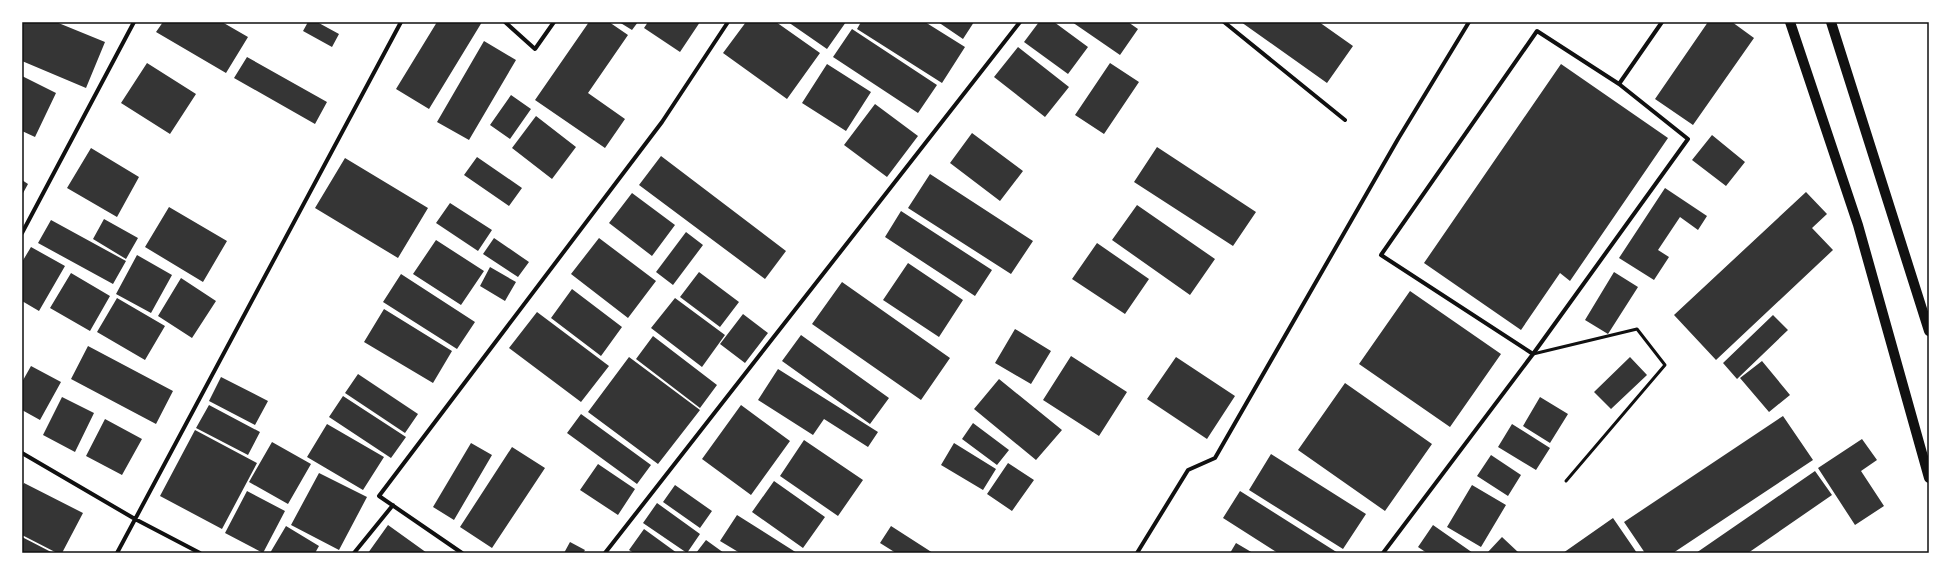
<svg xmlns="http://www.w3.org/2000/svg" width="1951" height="575" viewBox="0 0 1951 575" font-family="'Source Sans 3',sans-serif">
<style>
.building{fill:#353535}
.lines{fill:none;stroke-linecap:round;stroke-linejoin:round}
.service{stroke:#111;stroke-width:3}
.minor{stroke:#111;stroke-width:4}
.primary{stroke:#111;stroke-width:10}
.neatline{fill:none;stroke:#111;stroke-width:1.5}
</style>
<rect width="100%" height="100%" fill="#fff"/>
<path class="building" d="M22,22H56L105,42L86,88L22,61Z
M163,22H222L248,37L226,73L156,32Z
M308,22H317L339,34L332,47L303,31Z
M437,22H482L429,109L396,89Z
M589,22H609L628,35L588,93L625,119L605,148L535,100Z
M619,22H638L632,30Z
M648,22H700L680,52L644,28Z
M746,22H776L820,53L787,99L723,53Z
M788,22H846L827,49Z
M861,22H925L965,47L942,83L857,29Z
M938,22H974L963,39Z
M1039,22H1054L1088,47L1068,74L1024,42Z
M1072,22H1128L1138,29L1120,55Z
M1241,22H1319L1353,46L1327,83Z
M1708,22H1732L1754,38L1693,125L1655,99Z
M852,29L937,85L918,113L833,57Z
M484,41L516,60L469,140L437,122Z
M1018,47L1069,87L1045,117L994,77Z
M247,57L327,102L315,124L234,78Z
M147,63L196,94L170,134L121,103Z
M1110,63L1139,82L1104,134L1075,115Z
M827,64L871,92L846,131L802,103Z
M1561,64L1668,138L1570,281L1560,273L1521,330L1424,263Z
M22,76L56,93L35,137L22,131Z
M511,95L531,109L510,139L490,125Z
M875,104L918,136L887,177L844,145Z
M536,116L576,147L552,179L512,148Z
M972,133L1023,171L1000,201L950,163Z
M1712,135L1745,162L1726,186L1692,160Z
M1157,147L1256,212L1233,246L1134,182Z
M91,148L139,177L117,217L67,188Z
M661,156L786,251L765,279L639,185Z
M477,157L522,188L509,206L464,175Z
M345,158L428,208L398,258L315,208Z
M930,174L1033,241L1011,274L908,208Z
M22,180L28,184L22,195Z
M1665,188L1707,216L1698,230L1680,217L1658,250L1669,257L1654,280L1619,258Z
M1806,192L1827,214L1812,228L1833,250L1716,360L1674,315Z
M632,193L675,225L652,256L609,223Z
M450,203L492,230L478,251L436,223Z
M1137,205L1215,259L1190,295L1112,240Z
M169,207L227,241L203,282L145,247Z
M901,211L992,270L975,296L885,237Z
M104,219L138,238L126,259L93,239Z
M51,220L126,261L113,284L38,243Z
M686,232L703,245L673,285L656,272Z
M494,238L529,262L518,277L483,254Z
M599,238L656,281L628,318L571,274Z
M436,240L484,271L461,305L413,274Z
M1097,243L1149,279L1125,314L1072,279Z
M31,247L65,266L39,311L22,301V262Z
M137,255L172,275L151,313L116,294Z
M908,263L963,300L939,337L883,300Z
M490,267L516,282L505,301L480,286Z
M699,272L739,302L720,327L680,297Z
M1614,272L1638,287L1608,334L1585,320Z
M71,273L110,296L90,331L50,308Z
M401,274L475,322L457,349L383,302Z
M181,278L216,301L192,338L158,316Z
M842,282L950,358L921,400L812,324Z
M572,289L622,327L601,356L551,318Z
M1410,291L1501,354L1450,427L1359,364Z
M117,298L165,326L145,360L97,332Z
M675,298L725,335L702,367L651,328Z
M384,309L452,351L433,383L364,342Z
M537,312L609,366L581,402L509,348Z
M743,314L768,333L745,363L720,344Z
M1773,315L1788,330L1737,379L1723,363Z
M1015,329L1051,351L1031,384L995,363Z
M801,335L889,398L870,424L782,361Z
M653,336L717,385L700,408L636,359Z
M88,346L173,391L156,424L71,379Z
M1071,356L1127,392L1099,436L1043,400Z
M629,357L700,410L658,464L588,412Z
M1176,357L1235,396L1207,439L1147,399Z
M1630,357L1647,375L1611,409L1594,392Z
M1762,361L1790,395L1769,412L1740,378Z
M31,366L61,382L40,420L22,410V382Z
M778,369L878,432L868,447L824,419L813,435L758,400Z
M358,374L418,414L405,433L345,393Z
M221,377L268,401L255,425L209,401Z
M999,379L1062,430L1036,460L974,409Z
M1345,383L1432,444L1385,511L1298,450Z
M343,396L406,437L391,458L329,417Z
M62,397L94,413L75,452L43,435Z
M1540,397L1568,414L1550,443L1523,426Z
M209,405L260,432L248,455L196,428Z
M741,405L790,441L751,495L702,459Z
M581,414L651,465L637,484L567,433Z
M1783,416L1813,460L1673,553H1645L1624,522Z
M105,419L142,439L122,475L86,456Z
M973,423L1009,450L997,465L962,439Z
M327,424L384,457L363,490L307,457Z
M1512,424L1550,448L1536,470L1498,447Z
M195,430L257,463L222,529L160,496Z
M1862,439L1877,460L1861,471L1884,506L1855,525L1818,468Z
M804,440L863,480L838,516L780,476Z
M272,442L311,464L288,504L249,482Z
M471,443L492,455L454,520L433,507Z
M954,443L996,469L983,490L941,465Z
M512,447L545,468L492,548L460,527Z
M1271,454L1366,514L1343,549L1249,490Z
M1491,455L1521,475L1508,496L1477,476Z
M1008,463L1034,480L1012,511L987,494Z
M598,464L635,489L618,515L580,490Z
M1815,471L1832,495L1748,553H1696Z
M319,473L367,497L339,550L291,525Z
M774,481L825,517L803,548L752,512Z
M24,483L83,513L62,553H57L22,535V487Z
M675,485L712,511L700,528L663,502Z
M1472,485L1506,505L1481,547L1447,527Z
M247,491L285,511L263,553L225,533Z
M1240,491L1338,553H1278L1223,518Z
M657,503L700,534L687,553L643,523Z
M737,515L797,553H740L720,541Z
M1613,518L1637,553H1563Z
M388,525L427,553H368Z
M1433,525L1473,553H1427L1418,547Z
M286,526L319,546L315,553H270Z
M891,526L933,553H896L880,543Z
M644,529L677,553H634L629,550Z
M22,537L53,553H22Z
M1502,537L1519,553H1487Z
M706,540L724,553H696Z
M570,542L585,550L583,553H564Z
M1236,543L1253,553H1230Z"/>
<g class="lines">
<path class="service" d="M1533,354L1637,329L1665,365L1566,481"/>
<path class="minor" d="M505,22L535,49L554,22
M1224,22L1345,120
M22,233L134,22
M1533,354L1688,139L1619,84
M22,453L135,519L200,553
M117,553L401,22
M354,553L393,505
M462,553L379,496L662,122L728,22
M605,553L1020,22
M1137,553L1188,470L1215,458L1398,139L1469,22
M1383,553L1533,354L1381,255L1537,31L1619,84L1662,22"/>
<path class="primary" d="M1790,22L1858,225L1929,478
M1831,22L1929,331"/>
</g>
<rect width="1951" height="575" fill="none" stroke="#ffffff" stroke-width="46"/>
<rect x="23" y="23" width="1905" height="529" class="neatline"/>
</svg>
